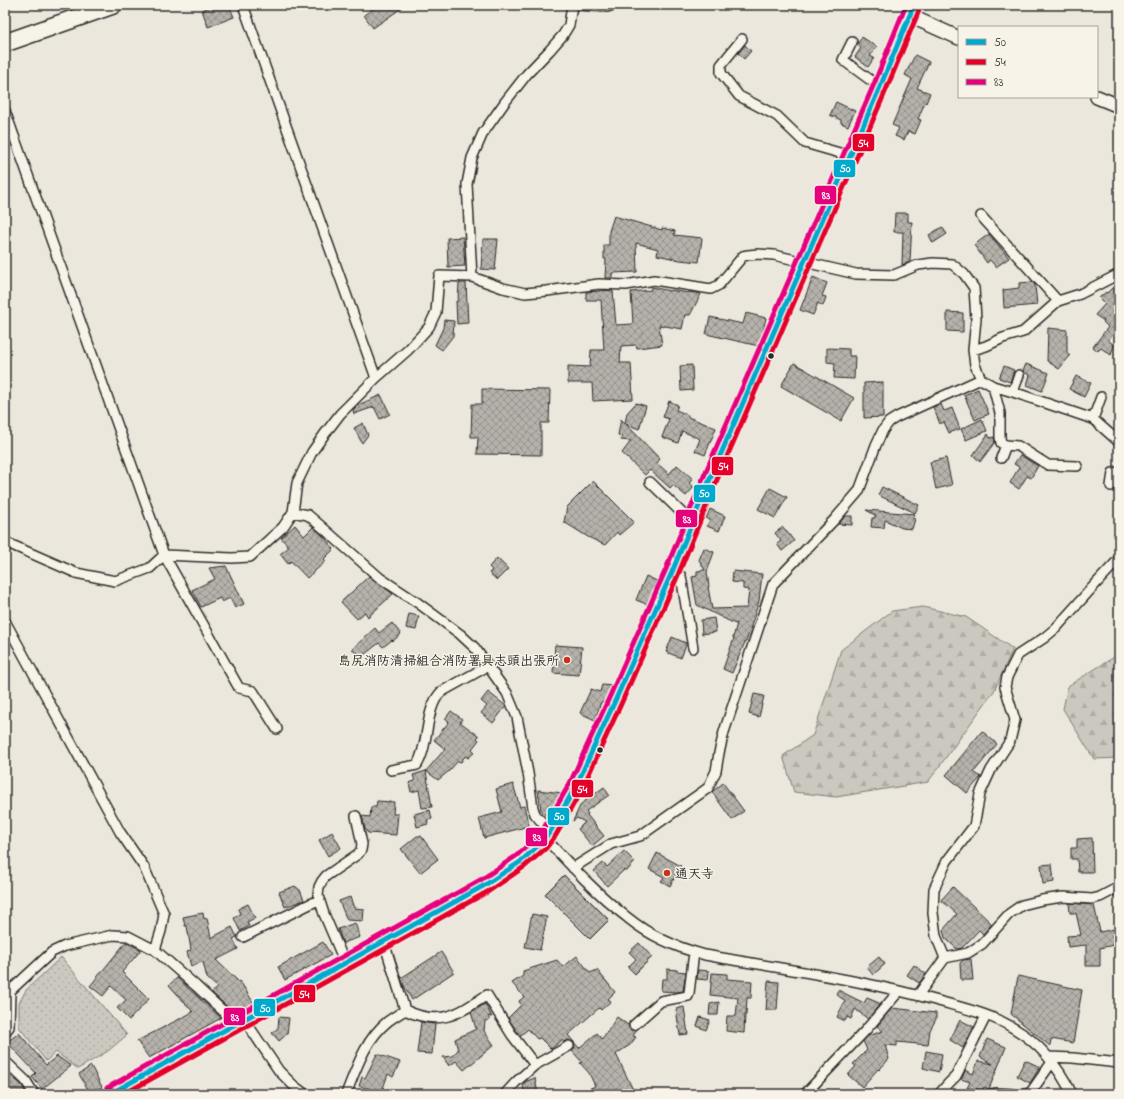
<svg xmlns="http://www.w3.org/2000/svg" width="1124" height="1099" viewBox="0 0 1124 1099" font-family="'Indie Flower','Klee One',sans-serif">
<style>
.grass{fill:url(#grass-dots);stroke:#7b7a75}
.forest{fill:url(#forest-firs);stroke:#7b7a75}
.building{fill:url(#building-cross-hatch);stroke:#2b2b2b}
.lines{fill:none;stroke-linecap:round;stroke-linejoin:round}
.street-casing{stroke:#2b2b2b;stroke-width:12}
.secondary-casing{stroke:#2b2b2b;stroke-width:16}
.highway-casing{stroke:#2b2b2b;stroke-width:20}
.street{stroke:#f7f3e8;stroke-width:9}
.secondary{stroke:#f7f3e8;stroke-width:13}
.highway{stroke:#f7f3e8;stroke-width:17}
.bus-1-casing{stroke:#f7f3e8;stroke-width:8}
.bus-2-casing{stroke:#f7f3e8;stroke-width:8}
.bus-3-casing{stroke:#f7f3e8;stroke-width:8}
.bus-1{stroke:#00a9ce;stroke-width:5}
.bus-2{stroke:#e4002b;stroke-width:5}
.bus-3{stroke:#e5007d;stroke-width:5}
.bus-dot{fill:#2b2b2b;stroke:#f7f3e8;stroke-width:1.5}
.poi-dot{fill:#c8321e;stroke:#f7f3e8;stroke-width:1.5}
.labels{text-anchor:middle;stroke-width:3;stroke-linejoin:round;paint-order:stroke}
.poi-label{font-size:13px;font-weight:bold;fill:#2b2b2b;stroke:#f7f3e8;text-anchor:end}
.line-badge{stroke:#f7f3e8;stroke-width:1.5}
.badge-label{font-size:11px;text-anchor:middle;font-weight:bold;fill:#fff}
</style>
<defs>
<pattern id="grass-dots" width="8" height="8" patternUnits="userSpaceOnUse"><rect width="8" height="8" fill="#cbc8bf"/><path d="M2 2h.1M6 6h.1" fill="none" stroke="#aeaca4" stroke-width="1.8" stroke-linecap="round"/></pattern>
<pattern id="forest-firs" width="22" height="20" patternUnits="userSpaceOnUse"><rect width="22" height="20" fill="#cbc8bf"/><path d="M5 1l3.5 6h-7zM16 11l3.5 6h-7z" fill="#aeaca4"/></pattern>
<pattern id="building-cross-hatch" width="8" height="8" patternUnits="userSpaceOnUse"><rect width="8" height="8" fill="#b5b2ab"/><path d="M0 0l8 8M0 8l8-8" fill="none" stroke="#93918b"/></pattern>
</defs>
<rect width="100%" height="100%" fill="#ebe7dd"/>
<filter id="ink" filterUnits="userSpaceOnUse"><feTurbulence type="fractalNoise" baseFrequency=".025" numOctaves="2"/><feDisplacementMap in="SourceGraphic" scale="8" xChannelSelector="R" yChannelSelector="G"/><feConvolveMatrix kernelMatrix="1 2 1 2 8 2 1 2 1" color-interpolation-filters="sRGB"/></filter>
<g filter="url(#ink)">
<path class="grass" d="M61,957L127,1035L108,1051L78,1069L56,1052L46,1061L19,1027V1003L26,990Z"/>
<path class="forest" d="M923,607L966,617L1013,649L994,691L928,782L836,797L794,792L783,756L813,735L841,650L892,611Z
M1119,654V758L1094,759L1063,709L1068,686Z"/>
<path class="building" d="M215,5H229L234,17L208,27L202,10Z
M378,5H406L373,28L364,15Z
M862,37L877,47L870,56L874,58L868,67L855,57L861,48L857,45Z
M745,45L751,51L744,59L738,53Z
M915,55L929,62L917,88L930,93L926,103L925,102L918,119L921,120L915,134L908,131L904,140L895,136L899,128L892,125L912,79L905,75Z
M836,102L855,111L848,126L841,123V120L830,115Z
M895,213H908V222H912L910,262L902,265L903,232H894Z
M614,216L662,230V228L675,231L674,235L702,238L699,262L680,260L657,255L658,249L636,243L637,272L612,273V278H605L606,259H604V245H609V231Z
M942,227L947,234L933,243L929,235Z
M989,234L1009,258L996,267L990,260L987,263L974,245Z
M463,237L465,266L448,267L447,238Z
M483,239H498L495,270L481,269Z
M813,277L827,283L822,296L826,297L823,306L818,303L813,315L800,310Z
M1032,282L1035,285L1037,305L1004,308L1003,290L1019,288V283Z
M459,283H466L468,323L457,324L456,301H458Z
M1114,286L1119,292V328L1108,340L1114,345L1111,355L1101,348L1098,351L1093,347L1108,327L1103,322L1104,321L1095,315L1105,304L1099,298L1106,292L1107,293Z
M651,287L670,291V290L688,293L689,292L701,294L690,315H685L682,329L659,325L662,345L637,348L636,345L621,346L620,363H631L633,399L593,401L592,383H568V366L590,367L591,350H604L601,300H586V292L600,291V290L613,291L616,325L633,324L631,292L651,290Z
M947,312L963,313V332L947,331Z
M746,313L766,318L761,340L759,346L706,334L710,317L743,324Z
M444,320L454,321L453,336L442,350L435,345L443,328Z
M1048,328L1067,330V353L1070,356L1059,369L1047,361Z
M827,348L849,349V356H855L854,379L834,378L835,363L827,362Z
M794,363L854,398L841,421L781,386Z
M1026,364L1049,373L1042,391L1027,385L1030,375L1025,373L1023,371Z
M692,365L693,390L681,391L680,366Z
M1004,366L1014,370L1010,382L999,378Z
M1076,376L1091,383L1084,397L1069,389Z
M883,382V417L864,418V383Z
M482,389L550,390L549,423H541V455L477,454L478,437H471L472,404H482Z
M978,389L989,414L975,420L964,395Z
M381,395L390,414L380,419L374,407L354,414L353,410L358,405Z
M669,401L678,405L676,410L688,415V417L716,428L705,455L695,451L700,439L682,431L678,443L662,437L669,419L663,417Z
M636,403L646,406L639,429L626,424L660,459L657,463L669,474L677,465L693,479L689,483L694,487L686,496L673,485L670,488L650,470L645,475L622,453L631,441L621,440L622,436L618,435L621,419L625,423L627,413Z
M941,404L944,411L952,408L960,429L949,433L944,422L940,424L933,407Z
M982,419L987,431L966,440L961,429Z
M363,423L368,435L362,443L354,428Z
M988,434L990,438L994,437L995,442L980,462L973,455Z
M1020,455L1038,466L1031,478L1027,476L1019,489L1010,483L1019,467L1014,464Z
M946,458L952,485L936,489L930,462Z
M593,481L634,522L619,535L617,532L605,545L588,537L564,522L567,507Z
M882,487L919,505L915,513L878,495Z
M770,488L787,497L775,518L758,509Z
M710,509L725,516L719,531L707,526L710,520L706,518Z
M866,510L915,514L912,518L915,519L912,529L902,528L885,520L884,528L871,527L872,518H875V515Z
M846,516H852V525L838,524Z
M295,525L304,536L313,527L322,535L334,549L324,559L326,561L307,578L291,561L288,564L280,554L289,547L281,538Z
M783,527L794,541L782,551L777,544L781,541L775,533Z
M704,548L714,552L707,572L709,587H708L712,609L747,608L749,590L743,589V583L732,582L733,571L762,574L759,601L746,642H745L732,673L723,669L734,638H733L737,623L735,624L697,605L692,577L697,576V571L705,570L699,560Z
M497,558L508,569L497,580L489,573L492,570L489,567Z
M226,566L244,604L235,608L230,598L222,602L220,598L201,607L192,590L215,579L209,568Z
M369,576L393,594L368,617L365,612L357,619L341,602Z
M646,576L659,582L649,605L636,600Z
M409,614L419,616L416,630L406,628Z
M714,618L716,632L702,634L701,620Z
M392,623L401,634L393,641L392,640L383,647L379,643L360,658L352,649L375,628L379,633Z
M672,637L686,643V645L681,658L666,652Z
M555,645L582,647L579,675L553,673Z
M602,685L613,686L606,702H601L595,720L580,713L591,689L600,692Z
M488,692L506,706L493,723L481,713L487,706L481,701Z
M754,694L764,696L759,717L749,714Z
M451,711L462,719L460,722L479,736L477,738L479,740L472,749L475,752L468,758L465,756L461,762L458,761L449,771L438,780L426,771L445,749L434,740L449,722L445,719Z
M982,731L997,744L974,772L981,777L967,793L946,775Z
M426,771L432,807L422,808L419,790L411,792L409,783L415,781L413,775Z
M723,783L744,811L732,820L712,792Z
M513,784L520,807L524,806L529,826L484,838L479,818L502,812L496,789Z
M604,787L609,795L586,811L588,814L587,815L604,836L592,846L578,829L585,822L577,818L573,821L581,804Z
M538,790L562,793L548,818L541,810Z
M377,801L394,802L393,814H398L396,835L368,833L365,829L362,816L370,817L371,807H376Z
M430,810L432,819L427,820L428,824L417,827L414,814Z
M332,832L341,848L328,856L319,840Z
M417,836H421L438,859L420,873L401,849Z
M1092,838L1093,872H1078L1077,859H1071V848H1077V839Z
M624,851L635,862L626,872L624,870L607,886L594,871L603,863L607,867Z
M657,853L681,866L670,886L661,881L664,877L649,869Z
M1052,864L1054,882L1043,884L1041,865Z
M564,875L609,920L590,939L545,894Z
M295,886L300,890L304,900L285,907L279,892Z
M953,887L992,924L983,934L979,930L962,948L957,949L945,938L943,930L957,914L941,900Z
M350,897L354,908L364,909L363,921L347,920L339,901Z
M1069,903L1094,905L1100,932L1119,928V937L1116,938L1118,944L1100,948V966H1086V945L1068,947L1067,936L1081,935L1076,913H1070Z
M248,904L255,918L247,922L249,926L240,931L234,918L240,914L238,909Z
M203,913L204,919L207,918L211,938L232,927L237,937L233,939L238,949L216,960L239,982L240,981L253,1002L246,1008L244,1006L234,1013L212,993L217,987L207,978L203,962L191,966L187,952L191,950L187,926H185L183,917Z
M532,914L547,917L540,950L525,947Z
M355,923L360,937L343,943L338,929Z
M126,942L141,950L122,972L149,999L129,1020L117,1008L126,1000L111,986L103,996L90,986Z
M323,942L331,955L285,980L278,967Z
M639,943L652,957L635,974L628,967L636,959L629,952Z
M441,952L454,972L412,1000L405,988L401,978Z
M577,956L590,973L597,970L615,992L608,999L611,1001L601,1010L599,1008L568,1035L579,1048L597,1033L602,1039L617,1017L628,1025L630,1029L636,1031L633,1036L636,1037L630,1045L616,1054L635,1094H578L595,1086L589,1073L580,1063L582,1062L572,1051L575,1046L574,1043L569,1040L564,1042L562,1040L551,1049L540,1038L537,1039L528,1029L520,1036L508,1018L521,1005L519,1001L524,997L512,983L523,976V971L557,960L563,967Z
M879,957L885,964L873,975L867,967Z
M971,959L973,980H961L960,963L963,960Z
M914,965L926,974L919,983L907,975Z
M667,969L677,970V971L686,972L683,991L677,992L661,991L662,979H667Z
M698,970L709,971L708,980L697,979Z
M712,973L727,974V979L752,981L751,998H747L746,1015H745L744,1033L726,1031L727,1016H736L738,998L710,995Z
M1018,976L1082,990L1073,1043L1051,1039L1050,1046L1011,1014Z
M177,978L221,1018L149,1058L137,1041L193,1012L169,985Z
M768,981L779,982L777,1010H766Z
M838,990L864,1003L867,998L879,1003V1005L868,1019L855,1009L851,1019L847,1017L845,1021L837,1017L845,1001L836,994Z
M719,1002L718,1015H709L710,1004Z
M485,1004L492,1017L489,1016V1020L485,1021L484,1031L494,1045L464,1070L456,1061L449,1066L443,1057L452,1056L458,1050L455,1039L476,1029L471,1012Z
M684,1007L688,1034L680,1035L676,1009Z
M892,1008L936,1013V1019L930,1030L928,1045L897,1042V1046L885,1045L889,1059L879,1070L878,1069L862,1087L848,1075L856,1066L853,1064L867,1050L863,1041L868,1036L883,1031L877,1026Z
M279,1017L289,1018L287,1034L279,1041L272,1033L278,1028Z
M700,1017L710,1020L706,1030L697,1026Z
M960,1020L974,1027L963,1048L950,1040Z
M421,1022L435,1024L432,1054L417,1053Z
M19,1033L46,1065L57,1056L71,1066L42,1089L32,1077L36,1073L7,1042Z
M987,1039L1006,1047L989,1089L984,1087L983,1090L967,1088L970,1082L961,1079L966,1070L973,1074L978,1061L993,1064L980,1057Z
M926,1051L942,1054L939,1072L923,1068Z
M377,1054L400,1062L393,1077L388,1074L381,1094H368L370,1089L359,1086L362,1077L365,1078Z
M1025,1060L1040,1067L1030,1083L1017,1076Z
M91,1066L102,1087L90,1093L79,1074Z
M5,1071L22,1085L26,1094H5Z
M535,1078L538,1094H524L523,1084L527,1081Z"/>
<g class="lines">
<defs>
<path id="street" d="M243,5L376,378
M577,5L607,7L614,5
M742,39L721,65V73L739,96L777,116L805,143L850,156
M852,42L843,60L880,87
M5,111L164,555L239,688L253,691L277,729
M981,216L1058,301
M472,277L467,184L472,158L483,133L505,102L527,74L549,51L563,35L569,25L572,5
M973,350L986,346L1003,338L1023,332L1058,301L1080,294L1119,274
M993,386L1000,413V437L1001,443L1006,445L1018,446L1048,465L1077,466
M1013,392L1019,375
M1093,419L1101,397
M1001,458L1006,445
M650,482L689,520L693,523
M1111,486L1113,473L1119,472
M293,512L308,515L322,527L380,578L418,603L460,634L475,648L507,693L517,717L528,773L533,808L535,814L550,832
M5,542L76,573L115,581L150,568L164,555L232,558L250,557L283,527L293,512L297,483L312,452L324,435L340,414L376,378L408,350L429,327L436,312L439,276L472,277L503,288L525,293L547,291L599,284L626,285L654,280L711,289L719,285L743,256L748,255L758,254L774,255L856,274L894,275L918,265L933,263L952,264L964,274L974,288L976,319L973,350L975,365L981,379L993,386L1013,392L1093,419L1119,442
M672,572L681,576L693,648
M5,621L120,832L144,867L164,914L161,931L155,950
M391,770L417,765C430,743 424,710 441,692L488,666
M545,838C571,866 598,895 628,918C650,936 678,948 705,955C784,969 864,980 942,1002C967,1009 993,1015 1015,1029C1041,1044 1059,1068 1072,1094
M573,868L611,844L640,836L708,788L716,771L719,753L724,732L773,584L835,519L859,491L876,445L883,430L889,422L897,417L981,379
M243,937L320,899
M384,942L405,1010C440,1027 458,1014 487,995L512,1035L535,1065
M945,958L936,936L933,913L934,889L947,861L974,826L980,794L991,770L1010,741L1015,720L1005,687L1007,677L1018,655L1044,638L1056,628L1091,589L1119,559
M345,963L324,914L318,895L319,887L322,881L326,876L358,854L361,850L362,844L356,816
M5,982L10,991L9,1027L5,1032
M10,991L52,952L65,946L113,935L128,936L155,950L196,986L236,1023
M918,995L945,958L968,953L982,944L1009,914L1022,905L1042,900L1063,897L1092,899L1100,897L1119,887
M244,1019L279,1071L293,1085L305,1094
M634,1025L661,1001L688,996L689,993L694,952
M1049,1057L1073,1058L1119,1063
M5,1061L26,1081L34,1094
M346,1094C356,1069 365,1040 387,1022C392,1018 399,1014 405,1010
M505,1094L516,1082L535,1065L569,1046
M805,1094L865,1031L899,991
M939,1094L948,1084L956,1076L986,1016
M992,1094L997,1093L1013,1094
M1026,1094L1031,1092L1052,1062"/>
<path id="secondary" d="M910,16L959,38
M1097,97L1119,106
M110,1094C188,1050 266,1006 345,963C384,942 423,921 461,899C494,880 526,863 550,832L576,786L615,701L672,572L710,479L784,308L880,87L914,5"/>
<path id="highway" d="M5,43L113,5"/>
</defs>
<use href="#street" class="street-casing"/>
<use href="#secondary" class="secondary-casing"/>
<use href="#highway" class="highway-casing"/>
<use href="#street" class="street"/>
<use href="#secondary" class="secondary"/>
<use href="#highway" class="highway"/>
<defs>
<path id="bus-1" d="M110,1094L485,885L520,862L541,843L550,832L576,786L615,701L672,572L710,479L880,87L914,5"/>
<path id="bus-2" d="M124,1094L489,891L524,867L546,848L556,835L582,789L621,704L678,575L716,482L886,90L920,8"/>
<path id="bus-3" d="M107,1088L482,879L516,856L536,838L544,828L570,783L609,698L666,569L704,476L874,84L906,5"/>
</defs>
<use href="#bus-1" class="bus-1-casing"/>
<use href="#bus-2" class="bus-2-casing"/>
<use href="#bus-3" class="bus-3-casing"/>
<use href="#bus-1" class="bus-1"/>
<use href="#bus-2" class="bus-2"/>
<use href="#bus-3" class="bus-3"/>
</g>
</g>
<g class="bus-dot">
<circle cx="771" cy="356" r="3.5"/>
<circle cx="600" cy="750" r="3.5"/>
</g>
<g class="poi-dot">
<circle cx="567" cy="660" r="4"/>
<circle cx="667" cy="873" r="4"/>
</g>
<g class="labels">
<g class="poi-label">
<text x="559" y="665">島尻消防清掃組合消防署具志頭出張所</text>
<text x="675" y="878" text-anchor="start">通天寺</text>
</g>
</g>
<g class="line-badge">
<rect x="852" y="133" width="23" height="19" rx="4" fill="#e4002b"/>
<rect x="833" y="159" width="23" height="19" rx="4" fill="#00a9ce"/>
<rect x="814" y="185" width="23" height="20" rx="4" fill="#e5007d"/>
<rect x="711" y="456" width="23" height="20" rx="4" fill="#e4002b"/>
<rect x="693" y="484" width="23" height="19" rx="4" fill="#00a9ce"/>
<rect x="675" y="509" width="23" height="19" rx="4" fill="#e5007d"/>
<rect x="571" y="779" width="23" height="19" rx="4" fill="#e4002b"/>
<rect x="547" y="807" width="23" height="19" rx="4" fill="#00a9ce"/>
<rect x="525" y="827" width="23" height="20" rx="4" fill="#e5007d"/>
<rect x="293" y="984" width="23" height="19" rx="4" fill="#e4002b"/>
<rect x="253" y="998" width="23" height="19" rx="4" fill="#00a9ce"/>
<rect x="223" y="1007" width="23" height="19" rx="4" fill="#e5007d"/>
</g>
<g class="badge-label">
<text x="863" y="147">54</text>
<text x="845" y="172">50</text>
<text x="826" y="199">83</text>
<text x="723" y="470">54</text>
<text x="704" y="497">50</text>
<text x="687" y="523">83</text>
<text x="582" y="793">54</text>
<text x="559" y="820">50</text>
<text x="537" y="841">83</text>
<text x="304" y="998">54</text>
<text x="265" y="1012">50</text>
<text x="235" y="1021">83</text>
</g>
<rect width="1124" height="1099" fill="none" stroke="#f7f3e8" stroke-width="20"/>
<rect x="10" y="10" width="1104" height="1079" fill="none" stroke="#2b2b2b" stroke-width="1.5" filter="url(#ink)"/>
<rect x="958" y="26" width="140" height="72" fill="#f7f3e8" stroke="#a5a39c"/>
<rect x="966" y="39" width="20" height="6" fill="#00a9ce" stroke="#a5a39c"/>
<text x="994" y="46" font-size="12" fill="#2b2b2b">50</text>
<rect x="966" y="59" width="20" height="6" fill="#e4002b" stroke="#a5a39c"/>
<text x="994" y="66" font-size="12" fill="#2b2b2b">54</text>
<rect x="966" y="79" width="20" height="6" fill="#e5007d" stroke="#a5a39c"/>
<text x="994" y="86" font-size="12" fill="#2b2b2b">83</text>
</svg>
